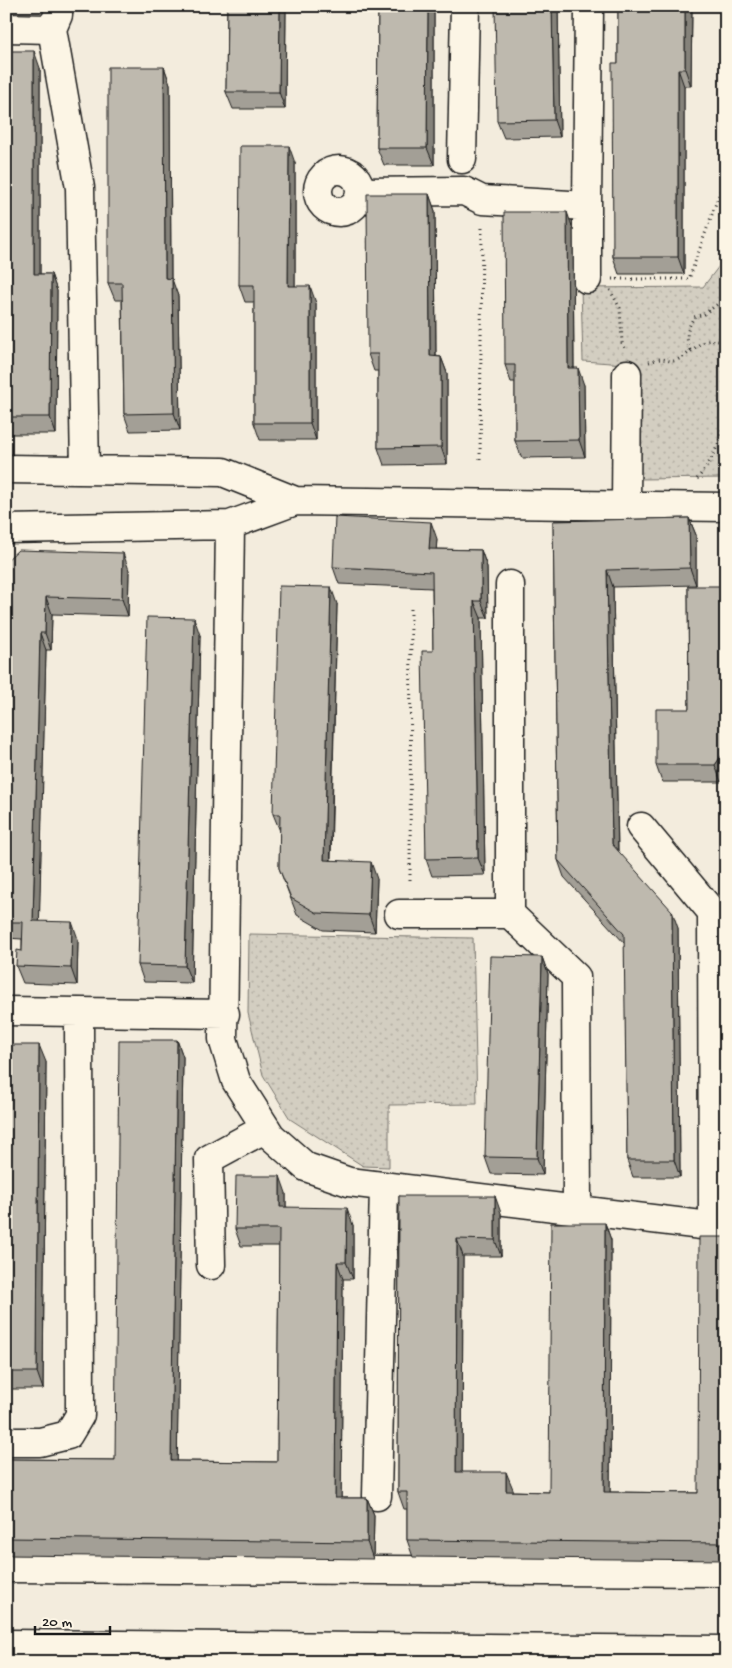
<svg xmlns="http://www.w3.org/2000/svg" width="732" height="1668" viewBox="0 0 732 1668" font-family="'Gochi Hand',sans-serif">
<style>
.park{fill:url(#park-dots);stroke:#78756e}
.lines{fill:none;stroke-linecap:round;stroke-linejoin:round}
.minor-casing{stroke:#1c1c1c;stroke-width:31}
.path{stroke:#1c1c1c;stroke-width:3;stroke-dasharray:1 4;stroke-linecap:butt}
.minor{stroke:#fcf5e5;stroke-width:28}
.wall{fill:#a39f96;stroke:#1c1c1c}
.shaded-wall{fill:#85827a;stroke:#1c1c1c}
.building{fill:#beb9ae;stroke:#1c1c1c}
</style>
<defs>
<pattern id="park-dots" width="8" height="8" patternUnits="userSpaceOnUse" patternTransform="scale(1.25)"><rect width="8" height="8" fill="#d3cec1"/><path d="M2 2h.1M6 6h.1" fill="none" stroke="#b5b0a5" stroke-width="1.8" stroke-linecap="round"/></pattern>
</defs>
<rect width="100%" height="100%" fill="#f3ecdd"/>
<filter id="ink" filterUnits="userSpaceOnUse"><feTurbulence type="fractalNoise" baseFrequency=".02" numOctaves="2"/><feDisplacementMap in="SourceGraphic" scale="10" xChannelSelector="R" yChannelSelector="G"/><feConvolveMatrix kernelMatrix="1 2 1 2 8 2 1 2 1" color-interpolation-filters="sRGB"/></filter>
<g filter="url(#ink)">
<path class="park" d="M726,257V478L639,479L638,365L583,361L581,288L703,287Z
M249,934L473,938L477,1104L389,1105V1167L363,1166L290,1119L263,1075L248,1013Z"/>
<g class="lines">
<defs>
<path id="minor" d="M6,28L52,29L58,15V6
M52,29L80,188L85,470
M462,159L465,6
M318 191a21 21 0 1 1 42 0a21 21 0 1 1-42 0Z
M360,192L464,191L482,200L587,206L589,6
M587,206V279
M6,469L223,472L295,501
M626,506L627,374
M230,525L223,1039L236,1081L271,1136L306,1167L349,1182L726,1228
M6,529L230,525L295,501L726,507
M641,827L712,912L713,1226
M399,914H510V585
M510,914L576,977L577,1209
M6,1011L225,1014
M211,1265L209,1159L266,1128
M6,1442H40L68,1435L80,1415L79,1012
M377,1496L384,1186
M6,1568L726,1572
M6,1644L726,1650"/>
</defs>
<use href="#minor" class="minor-casing"/>
<path class="path" d="M612,279H689L726,175
M610,290L620,308L622,343L625,348
M690,350C685,337 687,329 694,317L704,314L726,298
M649,362C653,361 658,359 661,359C667,359 670,363 677,360C698,351 698,334 726,343
M480,459L482,227
M697,479C716,456 721,440 726,410
M410,880L411,608"/>
<use href="#minor" class="minor"/>
</g>
<path class="wall" d="M227,6H286L285,109H233L226,92Z
M378,6H434V165H384L377,148Z
M558,6L560,137L504,138L497,121Z
M618,6H692L691,86H684V274H619L613,257L618,63Z
M164,67L170,84L171,279L178,296L180,430L130,431L124,414L122,300H115L108,283Z
M40,68V274H51L57,291L56,434H8L6,428V417Z
M295,163V286L316,303V440H260L254,423V302H245L239,285Z
M429,194L435,211L436,356L441,357L447,373V464L384,465L378,448V371H374L368,354Z
M573,229L574,368L584,385L585,457L522,458L515,441V382H511L505,365Z
M689,518L696,535V585L613,587L618,851L678,928L680,1177H633L627,1160L625,944L564,877L558,860L553,521Z
M437,539L436,549L481,550L487,567L488,618H481L485,875L432,876L426,859L433,651L432,588L339,584L333,567Z
M6,561L129,570L128,616L52,614L51,650H46L39,921L78,939L77,985L23,983L16,966L22,951V939L6,938Z
M688,586L721,782H662L656,765L689,709Z
M337,604L331,860L377,879L375,932L323,930L297,915L279,868L280,831L273,814Z
M200,635L192,983L144,982L138,965Z
M542,957L548,974L543,1175L491,1174L485,1157Z
M177,1040L183,1057L177,1461L277,1462L279,1246H241L235,1229L286,1193V1207L353,1225V1279H343L341,1498H367L374,1515L373,1559L6,1555V1459L115,1460Z
M6,1045L46,1062L43,1389H6Z
M399,1196L501,1213V1256H463L462,1472L513,1489V1491L549,1492L605,1223L611,1240L610,1492L698,1493L726,1237V1560L413,1557L407,1540V1509H404L398,1492Z"/>
<path class="shaded-wall" d="M280,6H286L285,109L279,92Z
M428,6H434V165L427,148Z
M552,6H558L560,137L554,120Z
M685,6H692L691,86L685,69Z
M34,51L40,68V291L34,274Z
M164,67L170,84L171,295L165,278Z
M678,69L684,86V274L678,257Z
M289,146L295,163V303L288,286Z
M429,194L435,211L436,373L430,356Z
M567,212L573,229L574,385L568,368Z
M51,274L57,291L56,434L50,417Z
M172,279L178,296L180,430L174,413Z
M310,286L316,303V440L310,423Z
M441,357L447,373V464L441,447Z
M578,368L584,385L585,457L579,440Z
M689,518L696,535V585L690,568Z
M431,522L437,539L435,566L429,549Z
M481,550L487,567L488,618L481,601Z
M123,553L129,570L128,616L122,599Z
M607,570L613,587L618,861L612,844Z
M331,587L337,604L330,877L324,860Z
M46,597L52,614L51,650L45,633Z
M474,601L481,618L485,875L478,858Z
M194,618L200,635L192,983L185,966Z
M40,633L46,650L39,938L33,921Z
M726,749V776L721,782L715,765Z
M371,862L377,879L375,932L369,915Z
M672,911L678,928L680,1177L674,1160Z
M72,922L78,939L77,985L71,968Z
M542,957L548,974L543,1175L537,1158Z
M177,1040L183,1057L177,1478L171,1461Z
M39,1045L46,1062L43,1389L37,1372Z
M280,1176L286,1193V1224L280,1207Z
M495,1196L501,1213V1256L495,1240Z
M347,1208L353,1225V1279L346,1262Z
M605,1223L611,1240L610,1509L604,1492Z
M457,1239L463,1256L462,1489L456,1472Z
M337,1262L343,1279L341,1515L335,1498Z
M506,1472L513,1489V1508L506,1491Z
M367,1498L374,1515L373,1559L367,1542Z"/>
<path class="building" d="M227,6H280L279,92H226Z
M378,6H428L427,148H377Z
M495,6H552L554,120L497,121Z
M618,6H685V69H678V257H613L612,63H618Z
M6,51H34V274H51L50,417H6Z
M108,67H164L165,278L172,279L174,413L124,414L122,283H108Z
M240,146H289L288,286H310V423H254V285H239Z
M367,194H429L430,356L441,357V447L378,448V354H368Z
M504,212H567L568,368H578L579,440L515,441V365H505Z
M335,517L431,522L429,549L481,550V601H474L478,858L426,859L422,651H433L432,572L333,567Z
M689,518L690,568L607,570L612,844L672,911L674,1160H627L624,934L558,860L553,521Z
M18,550L123,553L122,599L46,597L45,633H40L33,921L72,922L71,968L16,966L17,950L22,951L23,922H6V561Z
M279,586L331,587L324,860L371,862L369,915L317,913L291,898L279,868L280,814H273Z
M688,586H726V749L715,765H656V709H689Z
M147,617L194,618L185,966L138,965Z
M490,956L542,957L537,1158L485,1157Z
M119,1040H177L171,1461L277,1462L279,1229H235L236,1176H280V1207L347,1208L346,1262H337L335,1498H367V1542L6,1538V1459L115,1460Z
M6,1045H39L37,1372H6Z
M399,1196H495V1240L457,1239L456,1472H506V1491L549,1492L551,1223H605L604,1492L698,1493L699,1237H726V1543L407,1540V1492H398Z"/>
</g>
<rect width="732" height="1668" fill="none" stroke="#fcf5e5" stroke-width="25"/>
<rect x="12" y="12" width="707" height="1643" fill="none" stroke="#1c1c1c" stroke-width="2" filter="url(#ink)"/>
<path d="M35 1626v8h75v-8" fill="none" stroke="#1c1c1c" stroke-width="2.5"/>
<text x="42" y="1626" font-size="15" fill="#1c1c1c" stroke="#fcf5e5" stroke-width="4" paint-order="stroke">20 m</text>
</svg>
